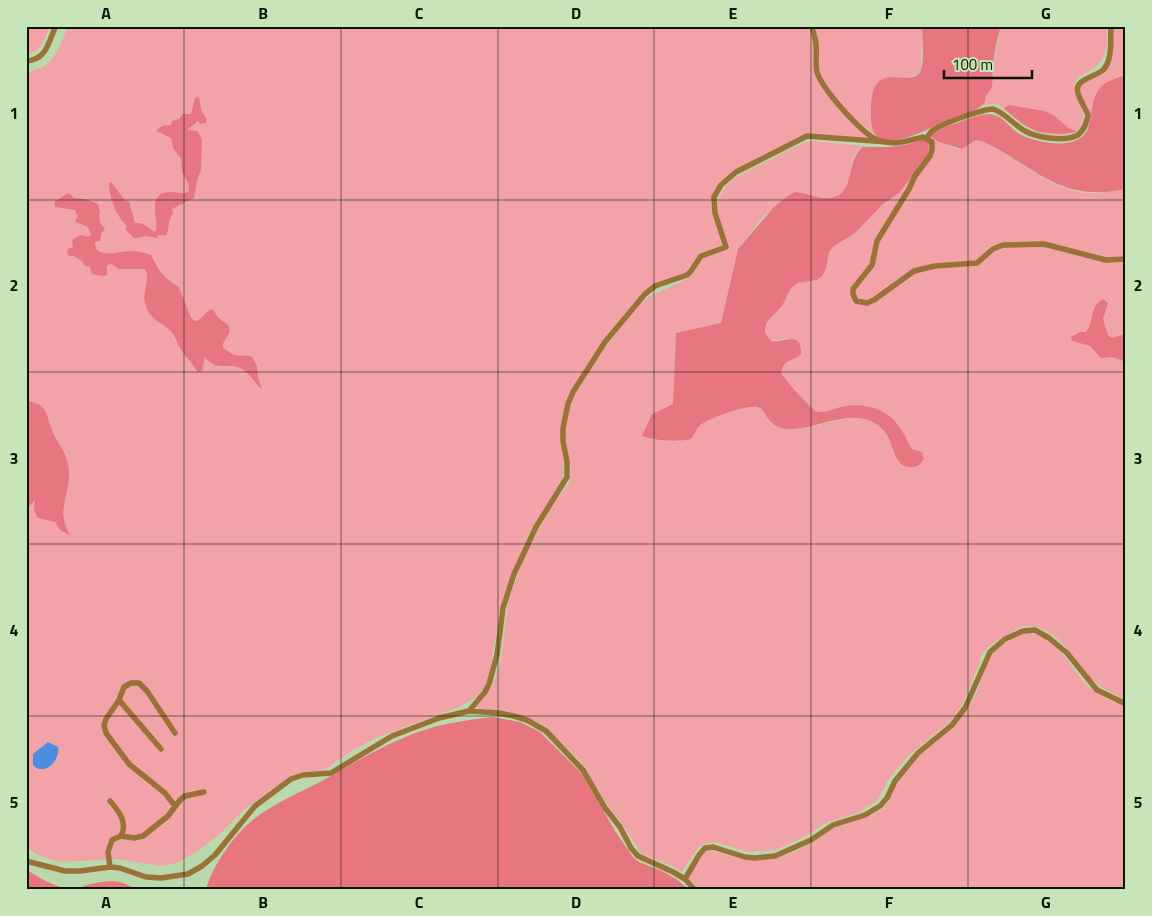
<svg xmlns="http://www.w3.org/2000/svg" width="1152" height="916" viewBox="0 0 1152 916" font-family="'Titillium Web',sans-serif">
<style>
.green{fill:#f2a3a8}
.forest{fill:#e77681}
.water{fill:#4d8ddf}
.lines{fill:none;stroke-linecap:round;stroke-linejoin:round}
.minor{stroke:#997238;stroke-width:5.5}
.grid{fill:none;stroke:#0c1606;stroke-width:1;stroke-opacity:0.55}
.neatline{fill:none;stroke:#0c1606;stroke-width:2}
.grid-label{font-size:16px;text-anchor:middle;font-weight:bold;fill:#0c1606}
</style>
<rect width="100%" height="100%" fill="#bad8ab"/>
<path class="green" d="M26,26H50C45,38 41,54 26,54Z
M68,26H810L814,49L813,63L818,79L872,140L810,134L757,158L741,167L718,185L712,196L723,245L701,253L685,273L644,292L611,332L578,379L565,407L563,477L529,534L513,570L500,611L489,676L483,689L477,697L457,708L378,737L355,749L324,770L303,772L287,778L244,810L219,835L196,852L177,863L161,866L118,859L60,862L38,855L26,847V72C55,69 58,49 68,26Z
M815,26H922L921,68C917,78 906,78 896,77L873,130L879,137C860,125 823,92 819,69C817,55 819,41 815,26Z
M1001,26H1107C1107,47 1108,61 1088,72C1083,74 1078,76 1076,81C1069,95 1084,104 1083,117C1083,142 1044,136 1029,128C1018,122 1008,112 998,104L982,105L992,85L993,69Z
M1113,26H1126V75C1089,88 1099,99 1088,130L1089,115L1079,88L1081,85L1104,72Z
M930,136L956,149H962L976,140L984,142C1013,156 1044,184 1076,191C1091,195 1110,192 1126,189V701L1101,687L1089,677L1062,643L1053,635L1039,627L1023,626L1004,636L987,648L982,654L979,664L963,703L956,715L945,726L909,755L888,780L877,801L860,812L826,823L808,835L776,850L748,852L715,842L703,844L698,848L682,872L672,866L646,856L640,852L619,819L611,811L582,763L541,723L516,713L476,708L492,686L497,674L502,652L508,601L526,553L552,506L569,483L571,472L564,429L573,397L602,351L639,305L650,296L677,284L691,276L702,258L728,248C720,218 706,200 736,177L805,142L814,141L865,146C843,154 858,189 836,197C827,200 818,197 809,196C802,195 793,196 786,197L761,219L738,249L721,323L676,333L673,404L652,414L650,440L668,439L679,441C686,436 693,431 700,425C708,419 740,407 750,406C766,405 768,426 783,428C828,435 872,387 895,454L920,464L924,459L922,452L912,449L900,427L871,408L854,405L833,409L826,413L815,411L781,376C779,367 785,361 793,358L787,338L771,341L765,333V328L767,322L782,306L791,288L798,283L817,280L826,269L829,252L834,246L855,233L883,204L904,187L911,177L929,143Z
M1025,633C1054,631 1069,666 1086,684C1097,695 1112,701 1126,707V890H700L688,878C694,869 699,852 710,850C752,863 773,865 812,843C820,839 826,832 834,828C850,819 873,820 886,805C890,800 891,791 895,785C903,774 913,762 922,753C937,738 955,729 966,711C972,702 978,691 981,681C984,673 986,663 991,656C999,645 1013,637 1025,633Z"/>
<path class="forest" d="M922,26H1001C997,39 994,54 993,67C992,74 993,80 992,86C991,91 988,92 986,96C984,101 987,98 984,103C977,112 956,117 946,121C931,127 889,152 875,134C871,129 871,118 871,112C870,55 908,90 920,72C925,63 922,37 922,26Z
M1126,75V189C1058,203 1038,168 984,142L976,140L962,149L939,142L930,136C938,129 947,126 957,123C968,119 983,112 994,115C1004,117 1010,128 1018,133C1028,140 1054,145 1066,143C1100,139 1085,108 1099,89C1105,81 1117,78 1126,75Z
M199,97L201,110L206,118V123L200,124L198,121L187,130L197,131L200,135L202,141L201,170L197,180L194,198L172,209L173,213C166,224 171,226 166,235H159L157,238L145,236L139,238H134L126,230V225C116,216 109,197 109,183L111,182L124,199L129,202L135,223C145,222 148,228 155,232C161,220 143,191 173,192C178,192 180,194 185,193L189,191L188,183L182,172L181,159L173,148L171,138L156,131L162,126L171,125L172,121L179,119L183,114H191L195,98Z
M1009,105L1044,111L1055,116L1067,127L1077,132L1063,134L1038,132L1024,125L1004,109Z
M924,139L929,143L928,155L900,192L883,204L855,233L834,246L829,252L826,269L822,276L817,280L798,283L791,288L782,306L767,322L765,328V333L771,341C784,343 802,330 801,354C793,363 786,356 781,372C782,378 809,405 815,411C826,414 831,409 841,407C861,402 886,408 898,425C904,432 907,441 912,449L922,452L924,459C921,463 918,467 912,467C894,469 894,444 886,434C882,428 875,422 868,420C845,412 817,428 793,429C782,430 773,426 767,417C765,414 763,410 760,408C751,402 707,419 699,426C696,430 694,435 691,439C681,442 652,441 642,436L652,414L673,404L676,333L721,323L738,249L773,208L786,197L795,192C807,193 817,199 829,198C857,196 844,161 863,147H890L910,144Z
M68,193L70,194L74,198L86,199L98,204L100,211L99,215L100,223L105,229L101,234L100,241L95,242L96,249C107,258 118,251 131,251C138,251 145,253 151,255L159,270L167,279L179,287L191,318L195,321L199,320L209,310L213,309C215,313 217,317 221,320C223,322 226,322 228,325C234,334 221,340 223,348L234,355L249,356L252,357L257,366L258,377L262,389C254,383 251,374 242,369C228,361 217,373 205,357L202,371L198,372C194,368 193,364 189,360C187,357 184,355 182,351C178,346 177,339 173,334C164,321 151,324 145,303C142,291 151,280 145,269H119L111,264L107,265V275L102,276L92,274L90,267L85,266L82,261L74,256H69L67,253L68,249L73,247L72,240L81,235L89,237L91,234L88,227L76,222L75,220L78,217L75,210L55,207V201Z
M1103,299L1108,303L1103,319L1108,335L1112,338L1126,334V362L1112,357L1101,358L1090,346L1073,341L1071,339L1072,336L1081,332H1086C1095,321 1089,306 1103,299Z
M26,401C32,402 40,403 44,409C48,414 49,424 52,430C58,445 69,455 69,472C70,497 55,509 70,535L60,530L55,522L38,518L34,511L35,500L26,509Z
M492,717L520,722L540,732L582,774L615,831L633,857L639,862L662,871L676,879L690,890H206C210,872 228,844 241,831C262,808 295,795 322,781C354,763 386,743 421,731C445,723 468,720 492,717Z
M26,869C39,878 56,888 72,889C79,889 85,885 91,884C107,880 123,879 136,890H26Z"/>
<path class="water" d="M48,742L58,747C61,759 44,778 33,765V754Z"/>
<g class="lines">
<path class="minor" d="M812,26C813,33 816,39 816,45C817,54 815,63 817,72C822,89 862,134 878,140C894,146 908,141 923,137L932,142V150L930,156L915,176L909,189L877,241L872,265L853,289V294L856,301L867,303L874,300L914,271L935,266L977,263L993,249L1003,245L1044,244L1106,260L1126,259
M26,61C47,60 48,42 56,26
M927,138C929,134 931,131 935,129C944,123 983,109 993,109C1005,113 1014,125 1025,131C1038,138 1065,142 1078,135C1084,130 1087,122 1088,115C1085,107 1080,101 1078,93C1073,79 1097,77 1104,69C1113,58 1110,39 1111,26
M119,700L161,749
M469,711L485,692L489,684L497,655L503,608L514,574L536,527L567,477V462L563,441V428L568,404L573,392L605,342L645,294L655,286L687,275L691,271L701,256L726,247L715,213L714,197L721,185L736,172L807,136L888,142
M110,801C119,811 128,823 121,836
M175,806L165,793L129,764L106,733L104,725L106,719L119,700L124,687L131,683H139L147,691L175,733
M26,861L65,871H80L110,867L120,868L146,877L161,878L188,874L202,866L215,855L255,806L291,779L303,775L331,773L392,736L439,718L469,711L499,713L514,716L527,720L546,731L583,770L605,808L620,827L631,848L638,856L673,872L685,879L695,890
M110,867L108,852L112,840L121,836L134,838L143,836L168,816L180,800L185,796L204,792
M685,879L699,855L705,848L713,847L745,857L755,858L775,856L811,840L833,825L865,815L880,806L887,798L895,781L918,753L952,725L965,708L990,652L1005,639L1023,631L1035,630L1049,638L1067,653L1097,690L1126,704"/>
</g>
<path class="grid" d="M184,26V890M341,26V890M498,26V890M654,26V890M811,26V890M968,26V890M26,200H1126M26,372H1126M26,544H1126M26,716H1126"/>
<rect width="1152" height="916" fill="none" stroke="#c7e5b8" stroke-width="55"/>
<path d="M944 70v8h88v-8" fill="none" stroke="#0c1606" stroke-width="2.5"/>
<text x="952" y="70" font-size="15" fill="#0c1606" stroke="#c7e5b8" stroke-width="4" paint-order="stroke">100 m</text>
<rect x="28" y="28" width="1096" height="860" class="neatline"/>
<g class="grid-label">
<text x="106" y="19">A</text>
<text x="263" y="19">B</text>
<text x="419" y="19">C</text>
<text x="576" y="19">D</text>
<text x="733" y="19">E</text>
<text x="889" y="19">F</text>
<text x="1046" y="19">G</text>
<text x="14" y="119">1</text>
<text x="1138" y="119">1</text>
<text x="14" y="291">2</text>
<text x="1138" y="291">2</text>
<text x="14" y="464">3</text>
<text x="1138" y="464">3</text>
<text x="14" y="636">4</text>
<text x="1138" y="636">4</text>
<text x="14" y="808">5</text>
<text x="1138" y="808">5</text>
<text x="106" y="908">A</text>
<text x="263" y="908">B</text>
<text x="419" y="908">C</text>
<text x="576" y="908">D</text>
<text x="733" y="908">E</text>
<text x="889" y="908">F</text>
<text x="1046" y="908">G</text>
</g>
</svg>
